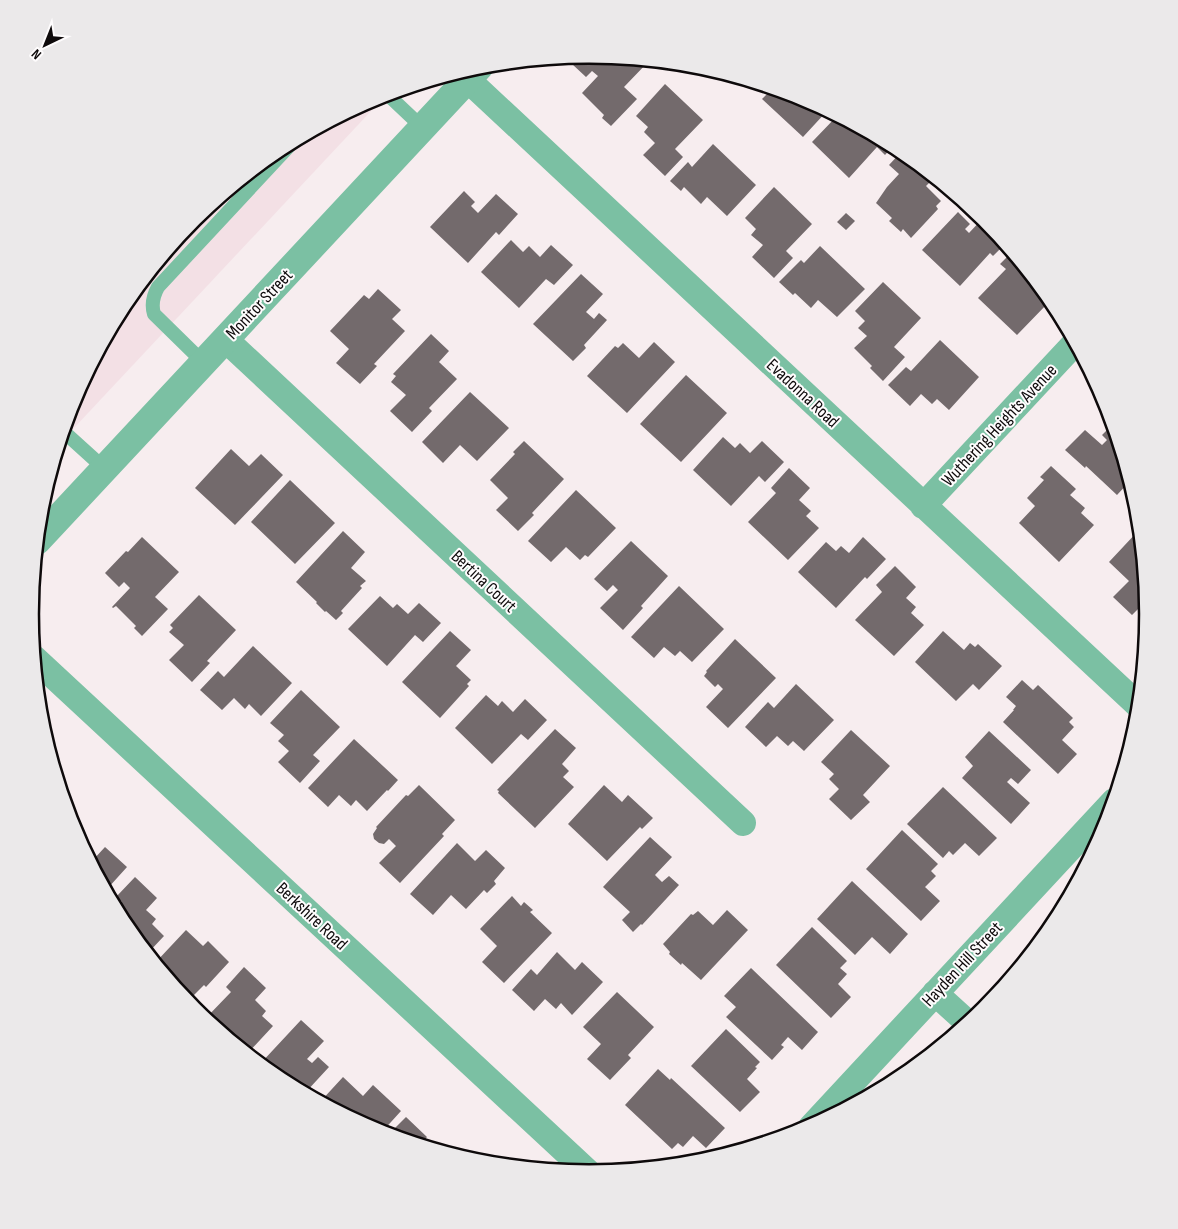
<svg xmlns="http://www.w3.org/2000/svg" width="1178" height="1229" viewBox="0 0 1178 1229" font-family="'Sofia Sans Condensed',sans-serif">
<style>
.built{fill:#f3e0e5}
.building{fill:#736a6c}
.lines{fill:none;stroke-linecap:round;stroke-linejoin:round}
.service{stroke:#7bc0a3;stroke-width:14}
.minor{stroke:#7bc0a3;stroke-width:26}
.tertiary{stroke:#7bc0a3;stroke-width:28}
.labels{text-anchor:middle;stroke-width:4;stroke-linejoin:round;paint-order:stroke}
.street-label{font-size:18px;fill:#0e0a0b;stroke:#fefcfd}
.rim{fill:none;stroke:#0e0a0b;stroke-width:2.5}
</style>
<rect width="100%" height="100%" fill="#f7edef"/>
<path class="built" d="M386,95L59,444L73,400L124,304L194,219L279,150L375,98Z"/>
<path class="building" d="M580,56H589L649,61L624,87L637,99L611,126L602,118L604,115L582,93L598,76L592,71L586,77L572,64Z
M665,84L703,120L675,149L683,157L665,176L643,155L655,143L644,132L648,127L636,116Z
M772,89L803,98L827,111L803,137L762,99Z
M837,116L892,146H893L885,155L877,147L849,178L812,142Z
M713,144L756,185L727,216L707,197L701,204L684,187L681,191L670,181L688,162L692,167Z
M902,151L934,178L926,186L941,201L936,206L938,209L911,238L903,229L901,232L889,221L892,218L876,203L887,187L899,174L889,165Z
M774,187L812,224L786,251L793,258L774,278L752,257L763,245L751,235L756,229L745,218Z
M464,191L475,202L471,206L478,213L496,194L518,214L499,235L496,232L468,263L430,227Z
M958,212L970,224L965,229L969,233L983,218L1005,244L993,256L990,253L960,286L922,250Z
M846,213L855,221L846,230L837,222Z
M511,240L523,252L529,246L540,257L551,245L573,265L554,285L546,279L519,308L481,272Z
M820,246L865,289L837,317L818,300L811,308L795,293L793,295L779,282L801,260L804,263Z
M1012,252L1030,275L1029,276L1040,287L1036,290L1049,302L1017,335L978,298L1006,269L1000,264Z
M581,274L603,294L586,312L594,319L599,313L607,320L584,345L586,348L573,361L533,324Z
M883,282L921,318L894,347L905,357L883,381L870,368L872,366L854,348L867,336L858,328L865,321L855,311Z
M378,289L401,310L392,319L405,331L374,364L377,366L360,384L336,363L349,349L330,331L364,295L369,299Z
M431,334L449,351L439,362L457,379L429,408L432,411L412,432L390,411L406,395L391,382L396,376L393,374Z
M940,340L979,377L949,410L937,399L932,404L921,394L910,406L888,385L906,367L911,371Z
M654,342L675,362L627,413L587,376L615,346L618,348L623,343L639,358Z
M686,375L727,413L681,462L640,424Z
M470,392L509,428L477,461L460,445L443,463L422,442Z
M1113,424L1130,481L1117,495L1086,466L1085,468L1065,450L1085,430L1102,445L1107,440L1102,435Z
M723,437L735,448L740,443L750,453L762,441L784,462L765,482L759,476L731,506L693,470Z
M524,441L564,479L532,513L534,515L518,531L496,510L508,498L490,480L515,454L513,452Z
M231,449L249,466L261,454L283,475L235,525L195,488Z
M1051,466L1076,489L1070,495L1085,508L1081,513L1094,525L1059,562L1019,523L1035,506L1027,498L1044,480L1040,477Z
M789,468L810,488L799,500L811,511L806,516L819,528L788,560L748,522L776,493L771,488Z
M290,480L335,523L295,564L251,522Z
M576,490L616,528L588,557L585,555L580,560L566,547L551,562L528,541Z
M343,531L365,552L351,568L366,581L360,586L362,588L341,611L343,613L336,620L326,611L325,612L316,603L317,602L296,582Z
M1138,531L1140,532L1147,600L1132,615L1113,597L1129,581L1109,562Z
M142,537L179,572L155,597L168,609L142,636L134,628L136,626L116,606L113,608L112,607L130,588L124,582L119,587L105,573L126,551L128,552Z
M863,537L886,559L867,579L865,577L836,608L798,572L826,542L836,551L841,546L849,553Z
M631,541L668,576L641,606L643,608L623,630L600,608L618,590L613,585L607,591L594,579Z
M895,566L916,587L906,598L916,607L911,613L924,625L894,656L855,620L882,592L876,585Z
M679,586L724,629L692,662L680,651L675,656L664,647L654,658L631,637Z
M199,595L236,630L207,661L210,663L192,682L169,660L184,645L169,632L173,628L170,625Z
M380,596L393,608L397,604L408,614L419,603L441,623L423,642L415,635L387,666L348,629Z
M450,631L471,650L456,666L471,680L467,684L469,686L440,718L402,682Z
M943,631L964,650L970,643L975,647L978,644L1002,666L979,690L973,684L956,701L915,662Z
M735,639L776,678L728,728L706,707L723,689L718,684L715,687L704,676L707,672L706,671Z
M253,646L292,683L261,716L249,704L245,709L234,698L222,710L200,690L218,671L224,677Z
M1022,680L1033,690L1038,685L1073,718L1069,722L1074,727L1062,740L1077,754L1058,774L1003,722L1014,710H1013L1016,706L1006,697Z
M796,684L834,720L804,751L793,741L788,746L777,736L766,747L745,727L768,702L774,708Z
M301,690L340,727L313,755L320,761L300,783L278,762L289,751L278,741L284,735L270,723Z
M486,695L498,706L502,701L513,712L525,699L547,720L528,740L521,734L492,764L455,728Z
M555,729L576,748L562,764L569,771L563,777L574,787L535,828L498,793L499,791L497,790Z
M851,730L890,766L863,795L870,802L851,820L829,799L839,789L829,779L834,774L821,762Z
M989,731L1031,770L1018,784L1011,778L1007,782L1030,803L1011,824L962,778L973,766L965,757Z
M354,739L398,780L388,791L387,790L367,811L356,800L351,806L339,795L328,807L308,788Z
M419,785L455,820L442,834L444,836L400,883L379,863L396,846L389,839L384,844L379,843L374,839L373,834L377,828L376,827L406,795L408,796Z
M604,785L622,802L628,795L653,818L642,829L640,827L607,861L568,824Z
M943,787L997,838L979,856L965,843L953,855L949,851L943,858L907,824Z
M902,830L938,864L931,871L936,876L925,887L940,901L921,921L866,869Z
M650,837L672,857L655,875L662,882L669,876L679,885L642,925L641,924L633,932L622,920L630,912L603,887Z
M457,843L475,861L486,850L505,868L494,881L496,884L487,893L484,890L466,909L451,895L433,915L410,894Z
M105,847L127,867L108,888L101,881L86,854L93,860Z
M135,877L157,898L146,910L156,919L152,924L164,936L148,953L124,925L115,908L122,902L116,897Z
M852,881L908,934L890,954L872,937L855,955L817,919Z
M512,896L521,906L524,902L533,910L530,912L552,933L504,983L482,962L497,946L480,929Z
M727,910L748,930L701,980L682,963L681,965L669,954L670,952L663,944L691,914L693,915L698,911L713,925Z
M812,927L847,961L840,968L847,974L838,984L851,997L831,1018L776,965Z
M186,930L203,946L208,941L229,962L206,987L204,985L187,1002L155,963Z
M557,952L575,970L582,962L603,982L572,1015L561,1003L556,1009L545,999L534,1011L512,990L531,969L537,975Z
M244,967L266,988L255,1000L266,1011L262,1016L273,1026L247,1054L205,1019L231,992L226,987Z
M751,968L818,1032L802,1050L788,1037L781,1045L784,1047L772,1060L726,1017L736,1007L724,996Z
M617,992L654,1027L628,1055L631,1058L610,1080L587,1059L601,1044L583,1027Z
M301,1020L324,1041L307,1059L312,1063L318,1057L329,1067L305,1093L278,1079L260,1064Z
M726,1029L760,1062L755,1067L757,1068L747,1079L760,1092L740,1112L691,1066Z
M658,1069L670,1080L671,1078L725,1128L706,1148L693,1136L683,1147L678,1143L672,1149L625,1105Z
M343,1077L363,1096L373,1085L401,1111L381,1133L375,1131L320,1102Z
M406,1117L427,1137L420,1145L388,1135Z"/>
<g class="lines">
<path class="service" d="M387,94L423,128
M204,363L154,314C151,304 153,296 158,287L292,143
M63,431L105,469"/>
<path class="minor" d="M468,80L1139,706
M226,340L743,823
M923,506L1075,343
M34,658L589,1173
M935,993L968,1023
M811,1127L1114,801"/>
<path class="tertiary" d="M37,541L480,66"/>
</g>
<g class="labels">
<g class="street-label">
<text transform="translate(259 304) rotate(-47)" y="6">Monitor Street</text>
<text transform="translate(803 393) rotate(43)" y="6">Evadonna Road</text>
<text transform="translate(999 425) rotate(-47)" y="6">Wuthering Heights Avenue</text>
<text transform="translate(484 581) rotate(43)" y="6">Bertina Court</text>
<text transform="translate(312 916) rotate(43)" y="6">Berkshire Road</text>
<text transform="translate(962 964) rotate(-47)" y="6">Hayden Hill Street</text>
</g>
</g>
<path d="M0 0H1178V1229H0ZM39 614a550 550 0 1 1 1100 0a550 550 0 1 1-1100 0Z" fill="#ebe9ea" fill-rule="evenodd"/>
<path class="rim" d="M39 614a550 550 0 1 1 1100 0a550 550 0 1 1-1100 0Z"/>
<g transform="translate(45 45) rotate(223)" stroke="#fefcfd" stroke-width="4" paint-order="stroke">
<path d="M0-4L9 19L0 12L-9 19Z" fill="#0e0a0b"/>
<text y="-8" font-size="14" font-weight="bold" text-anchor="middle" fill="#0e0a0b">N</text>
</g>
</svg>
